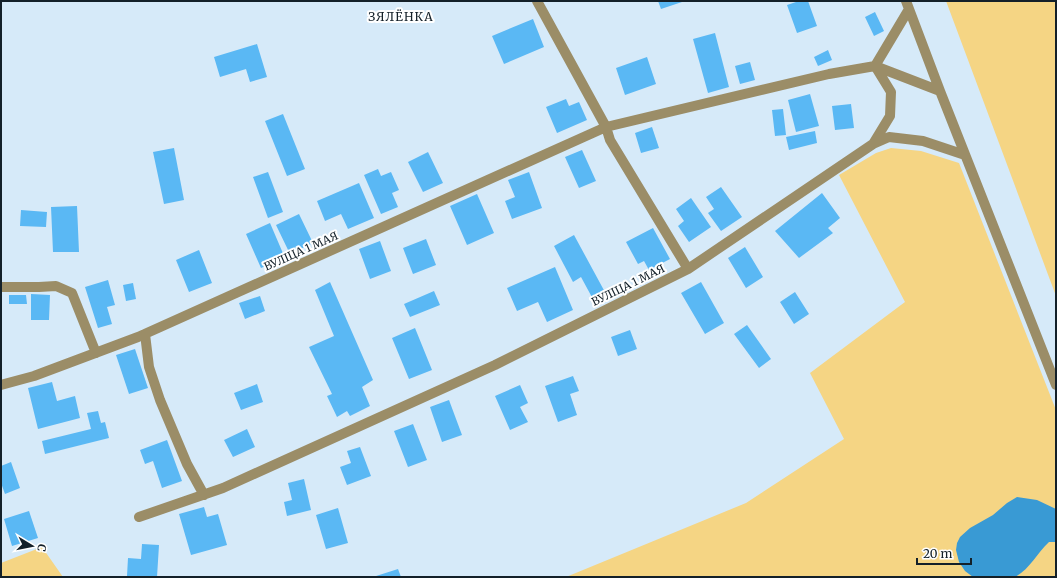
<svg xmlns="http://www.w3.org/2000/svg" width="1057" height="578" viewBox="0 0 1057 578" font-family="Merriweather,serif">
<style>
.green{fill:#f5d584}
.water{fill:#399ad4}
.building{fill:#5ab8f4}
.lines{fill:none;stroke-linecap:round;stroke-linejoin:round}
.minor{stroke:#9b8d67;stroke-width:10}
.labels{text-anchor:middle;stroke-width:4;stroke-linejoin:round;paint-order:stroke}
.street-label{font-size:11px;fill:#132029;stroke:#fff}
.neighbourhood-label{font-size:12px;letter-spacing:1px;fill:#132029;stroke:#fff}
</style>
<rect width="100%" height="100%" fill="#d6eaf9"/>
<path class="green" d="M946,1H1056V296Z
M891,148L921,151L959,163L1056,410V577H566L746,503L844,439L810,373L905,302L839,175L876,153Z
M42,547L63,577H1V563Z"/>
<path class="water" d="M1017,497L1037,500L1056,509V542H1049C1037,553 1030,569 1015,577H973L965,571L959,562L956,550L957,543L960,537L970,528L993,515L1007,503Z"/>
<path class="building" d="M658,1H685L661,9Z
M799,1H808L817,26L797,33L787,5Z
M875,12L884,31L874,36L865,17Z
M533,19L544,47L504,64L492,36Z
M715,33L729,87L708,93L693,39Z
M257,44L267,77L250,82L246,69L220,77L214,57Z
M828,50L832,60L818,66L814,57Z
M647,57L656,84L625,95L616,68Z
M750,62L755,80L740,84L735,66Z
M810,94L819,126L796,132L788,100Z
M566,99L569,106L579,102L587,120L557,133L546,107Z
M851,104L854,128L835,130L832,106Z
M783,109L786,135L775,136L772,110Z
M283,114L305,169L287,176L265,121Z
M652,127L659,148L641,153L635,133Z
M815,131L817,143L789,150L786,137Z
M174,148L184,200L164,204L153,152Z
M582,150L596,181L579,188L565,157Z
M428,152L443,183L423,192L408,162Z
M378,169L381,176L391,172L399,190L392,193L398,207L381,214L364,175Z
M268,172L283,212L268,218L253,177Z
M529,172L542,208L512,219L505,201L515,197L508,180Z
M359,183L374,218L348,229L341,214L325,221L317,201Z
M721,187L742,217L721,231L708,213L714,209L706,197Z
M822,193L840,218L828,228L833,233L799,258L775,231Z
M477,194L494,233L467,245L450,206Z
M691,198L711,227L689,242L678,226L684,221L676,209Z
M77,206L79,252H53L51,207Z
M21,210L47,212L46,227L20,226Z
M299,214L313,243L290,254L276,225Z
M270,223L285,258L261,268L246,234Z
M653,228L670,259L649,270L644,261L638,264L626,242Z
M574,235L606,294L594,301L581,277L573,282L554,246Z
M426,239L436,265L413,274L403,248Z
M380,241L391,271L370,279L359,249Z
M745,247L763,277L746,288L728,258Z
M199,250L212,283L189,292L176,260Z
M555,267L573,310L547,322L538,302L517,311L507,288Z
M108,280L115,305L107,307L112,324L98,328L85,287Z
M330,282L373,380L362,387L370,406L350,416L347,411L337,417L327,396L332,394L309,347L334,336L315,290Z
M701,282L724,323L705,334L681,293Z
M133,283L136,299L126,301L123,285Z
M434,291L440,305L410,317L404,304Z
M795,292L809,314L794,324L780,302Z
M31,294L50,295L49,320H31Z
M9,295H26L27,304H9Z
M260,296L265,311L245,319L239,303Z
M747,325L771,359L759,368L734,334Z
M415,328L432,370L409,379L392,338Z
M630,330L637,349L618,356L611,337Z
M135,349L148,388L129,394L116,355Z
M573,376L579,391L570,394L577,415L558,422L545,386Z
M52,382L57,401L75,396L80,418L38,429L28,388Z
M257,384L263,402L241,410L234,393Z
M520,385L528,403L520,407L528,422L510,430L495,396Z
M449,400L462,435L442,442L430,407Z
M98,411L101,423L105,422L109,438L45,454L42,441L91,429L87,413Z
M413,424L427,460L408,467L394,431Z
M247,429L255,447L233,457L224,440Z
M167,440L182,481L162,488L153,461L145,464L140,450Z
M360,447L371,476L347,485L340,467L351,463L347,451Z
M11,462L20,488L5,494L1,483V466Z
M304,479L311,510L287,516L284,502L292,500L288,483Z
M204,507L207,517L218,514L227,545L191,555L179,514Z
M338,508L348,543L326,549L316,515Z
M29,511L38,538L12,546L4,519Z
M142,544L159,545L157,577L127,576L128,558L141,559Z
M398,569L401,577H373Z"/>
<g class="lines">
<path class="minor" d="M537,1L606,127L610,140L688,269
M906,1L940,91L1056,385
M873,144L890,116L891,92L875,66L909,9
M1,287H39L56,286L72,293L96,353
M145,334L149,367L160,400L187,464L204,495
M1,385L34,376L138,337L606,127L829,74L875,66L940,91
M139,517L223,488L495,365L688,269L873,144L889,137L923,141L965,155"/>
</g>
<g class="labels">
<g class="street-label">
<text transform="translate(301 251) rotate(-24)" y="4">ВУЛІЦА 1 МАЯ</text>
<text transform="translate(628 285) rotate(-26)" y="4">ВУЛІЦА 1 МАЯ</text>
</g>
<g class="neighbourhood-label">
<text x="401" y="21">ЗЯЛЁНКА</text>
</g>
</g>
<rect width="1057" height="578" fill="none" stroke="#132029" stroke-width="4"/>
<g transform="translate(32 546) rotate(100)" stroke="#ffffff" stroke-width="3" paint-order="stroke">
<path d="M0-3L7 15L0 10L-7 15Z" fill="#132029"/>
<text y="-6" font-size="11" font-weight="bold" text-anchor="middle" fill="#132029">С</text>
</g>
<path d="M917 558v6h54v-6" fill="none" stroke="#132029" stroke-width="2"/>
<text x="923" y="558" font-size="12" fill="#132029" stroke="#ffffff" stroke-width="3" paint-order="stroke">20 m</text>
</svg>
